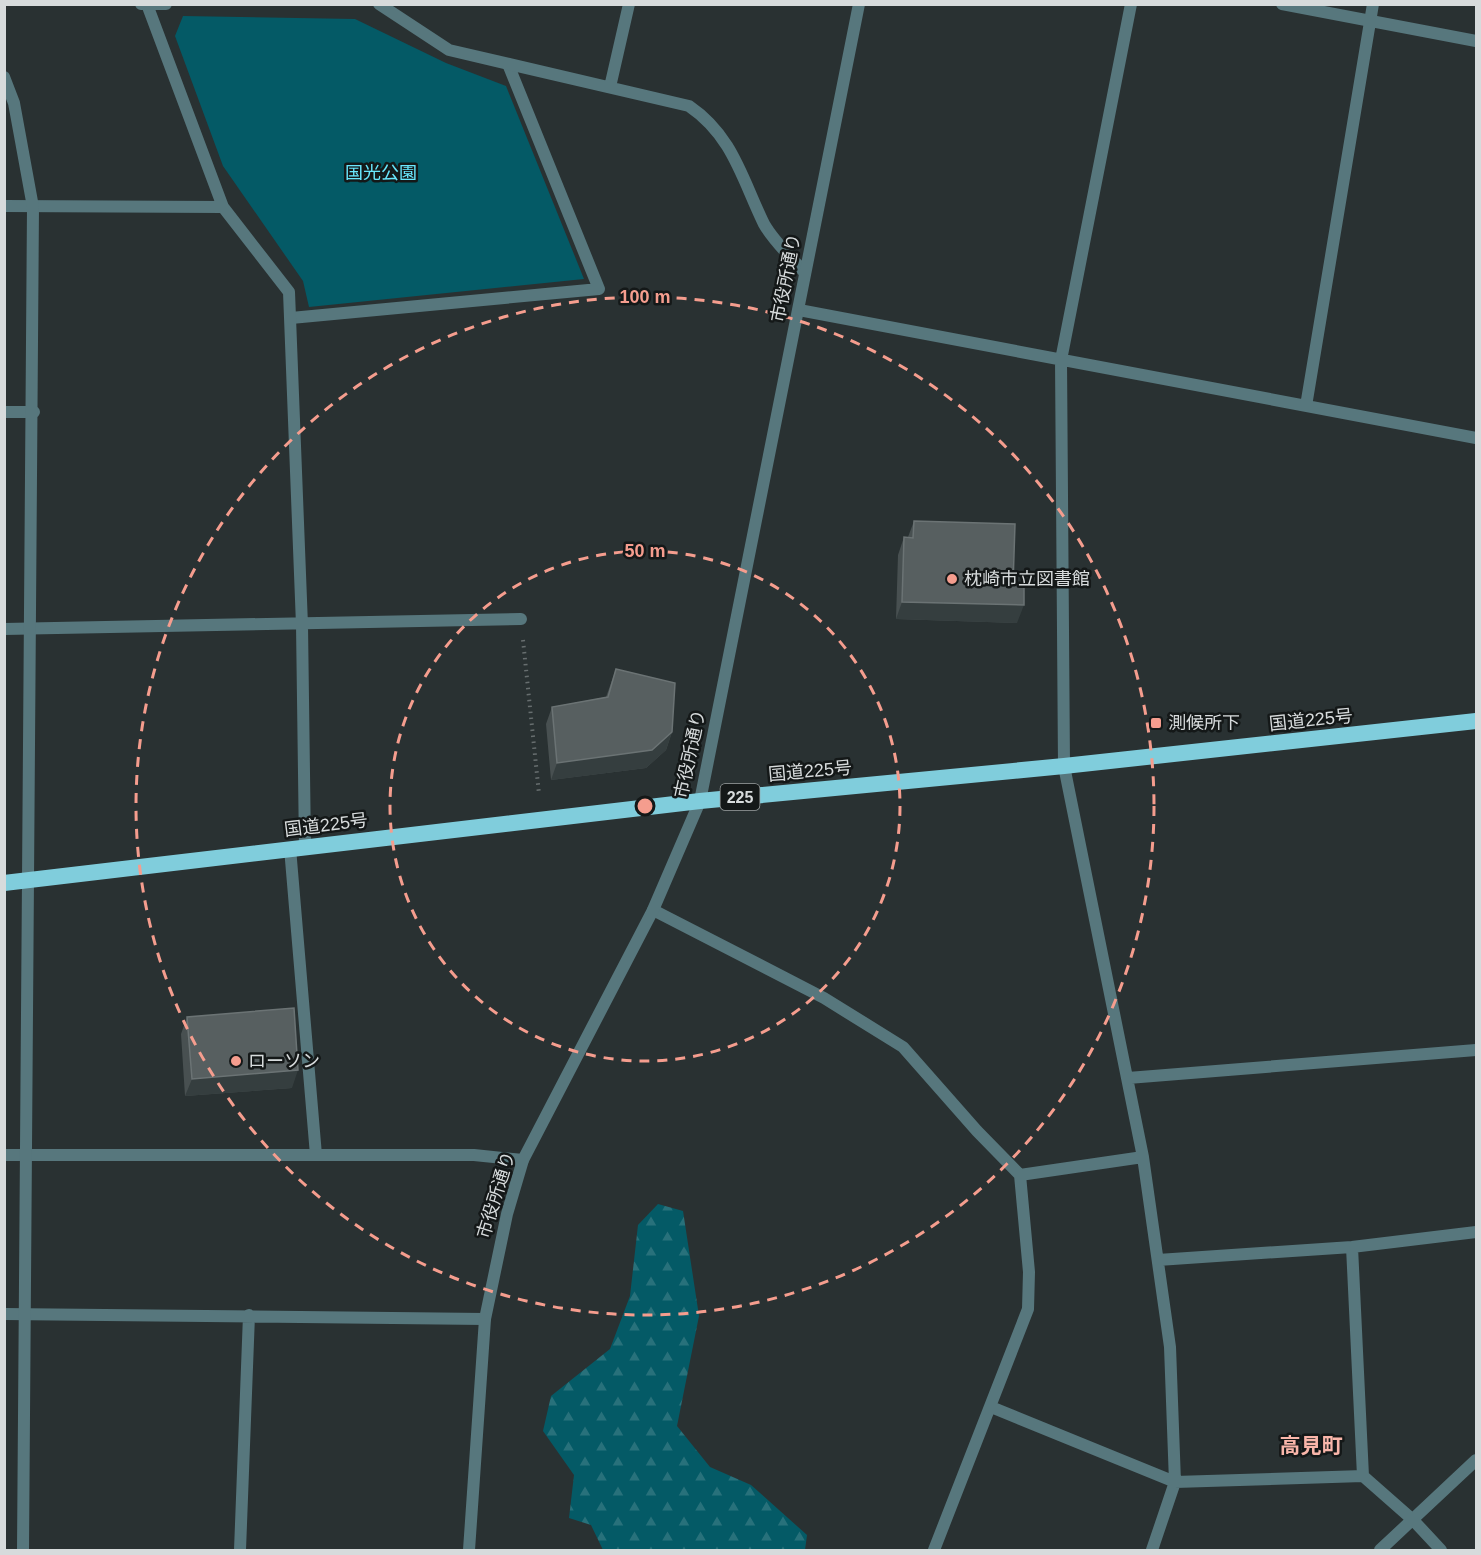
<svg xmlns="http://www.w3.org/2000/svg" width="1481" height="1555" viewBox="0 0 1481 1555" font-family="Helvetica,'Noto Sans JP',sans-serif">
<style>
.green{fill:#045a66}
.forest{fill:url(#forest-firs)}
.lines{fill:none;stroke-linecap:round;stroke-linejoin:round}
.path{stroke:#676e6f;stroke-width:4;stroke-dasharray:1.5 4.5;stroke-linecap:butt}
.service{stroke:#57777d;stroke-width:12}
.minor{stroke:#57777d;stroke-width:12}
.tertiary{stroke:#57777d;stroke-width:12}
.trunk{stroke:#80cddc;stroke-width:16}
.wall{fill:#485051}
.shaded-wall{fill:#353e3f}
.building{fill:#575f60;stroke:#6b7374;stroke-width:1.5}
.ring{fill:none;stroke:#f59d8e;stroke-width:3;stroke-dasharray:10 8}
.poi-dot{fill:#f59d8e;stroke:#141818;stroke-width:2}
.labels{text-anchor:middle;stroke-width:5;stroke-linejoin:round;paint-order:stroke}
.shield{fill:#141818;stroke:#9ca0a1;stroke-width:1.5}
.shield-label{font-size:16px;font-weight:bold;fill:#d7dbdc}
.park-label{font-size:18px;fill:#69e7fd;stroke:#141818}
.street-label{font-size:18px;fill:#d7dbdc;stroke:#141818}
.poi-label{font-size:18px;fill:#d7dbdc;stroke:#141818;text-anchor:start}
.quarter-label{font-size:21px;font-weight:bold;fill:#f9b6aa;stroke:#141818}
.centre{fill:#f59d8e;stroke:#141818;stroke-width:3}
.ring-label{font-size:18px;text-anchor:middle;font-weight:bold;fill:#f59d8e;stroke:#141818;stroke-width:5;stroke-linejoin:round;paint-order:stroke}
</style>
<defs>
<pattern id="forest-firs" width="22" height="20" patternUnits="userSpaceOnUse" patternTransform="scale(1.5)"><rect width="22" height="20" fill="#045a66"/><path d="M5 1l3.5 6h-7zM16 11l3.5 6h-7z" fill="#28717b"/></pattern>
</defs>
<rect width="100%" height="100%" fill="#293132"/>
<path class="green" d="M183,16L355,19L446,63L506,86L584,279L309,307L303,281L223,166L175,36Z"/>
<path class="forest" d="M658,1204L683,1211L699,1316L677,1426L710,1467L751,1485L807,1535L805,1550H603L591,1525L569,1518L574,1475L543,1431L551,1396L610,1349L630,1296L638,1225Z"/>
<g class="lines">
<path class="path" d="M523,640L539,794"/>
<path class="service" d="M291,318L599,289L508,64"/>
<path class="minor" d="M141,4H166
M379,4L449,50L689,106C733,136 742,179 764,224C774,242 792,258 805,273
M1131,4L1061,360L1064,766L1143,1157L1170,1347L1175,1482L1152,1550
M1282,4L1476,41
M148,7L223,207L289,292L302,625L305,847
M610,87L629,4
M4,206L223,207
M799,310L1476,438
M1306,406L1373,4
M4,412H34
M4,629L521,619
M290,848L316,1155
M653,910L824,998L903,1047L977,1131L1020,1175L1029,1272L1028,1309L934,1550
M1128,1078L1476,1050
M4,1155H474L523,1160
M1020,1175L1143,1157
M1158,1260L1352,1247L1476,1232
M4,1314L485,1319
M991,1407L1175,1482L1363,1476L1352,1247
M1363,1476L1413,1520L1441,1550
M240,1550L249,1315
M1380,1550L1476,1460"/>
<path class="tertiary" d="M4,77L14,103L33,207L23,1550
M469,1550L485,1319L507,1214L523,1160L653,910L700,801L859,4"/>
<path class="trunk" d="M4,883L700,801L1064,766L1476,721"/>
</g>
<path class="wall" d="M914,521L1017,623L896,619L898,555L904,537H908Z
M616,669L672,732L666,750L646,768L551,780L546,724L552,707L606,697Z
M187,1017L292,1088L185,1096L181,1034Z"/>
<path class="shaded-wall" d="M902,602L1024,605L1017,623L896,619Z
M672,732L666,750L646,768L551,780L557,763Z
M298,1070L292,1088L185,1096L192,1079Z"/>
<path class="building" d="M914,521L1015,524L1013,585H1024V605L902,602L904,537L913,538Z
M616,669L675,683L672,732L652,750L557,763L552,707L608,697Z
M294,1008L298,1070L192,1079L187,1017Z"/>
<g class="ring">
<circle cx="645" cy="806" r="255"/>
<circle cx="645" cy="806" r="509"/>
</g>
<g class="poi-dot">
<circle cx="952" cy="579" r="6"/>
<rect x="1150" y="717" width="12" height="12" rx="3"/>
<circle cx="236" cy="1061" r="6"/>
</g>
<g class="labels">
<rect class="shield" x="720.5" y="784" width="39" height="26" rx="4.5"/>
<g class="shield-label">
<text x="740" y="803">225</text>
</g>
<g class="park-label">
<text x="381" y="179">国光公園</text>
</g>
<g class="street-label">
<text transform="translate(786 278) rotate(-79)" y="6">市役所通り</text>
<text transform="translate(1311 720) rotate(-6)" y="6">国道225号</text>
<text transform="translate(690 754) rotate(-78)" y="6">市役所通り</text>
<text transform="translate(810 771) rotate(-5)" y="6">国道225号</text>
<text transform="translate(326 825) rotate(-7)" y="6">国道225号</text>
<text transform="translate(496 1195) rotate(-73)" y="6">市役所通り</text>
</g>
<g class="poi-label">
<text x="964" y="585">枕崎市立図書館</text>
<text x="1168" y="729">測候所下</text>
<text x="248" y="1067">ローソン</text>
</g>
<g class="quarter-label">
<text x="1311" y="1453">高見町</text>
</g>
</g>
<circle cx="645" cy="806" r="9" class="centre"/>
<g class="ring-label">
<text x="645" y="303">100 m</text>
<text x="645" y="557">50 m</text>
</g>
<rect width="1481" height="1555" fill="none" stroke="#d7dbdc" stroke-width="12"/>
</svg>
